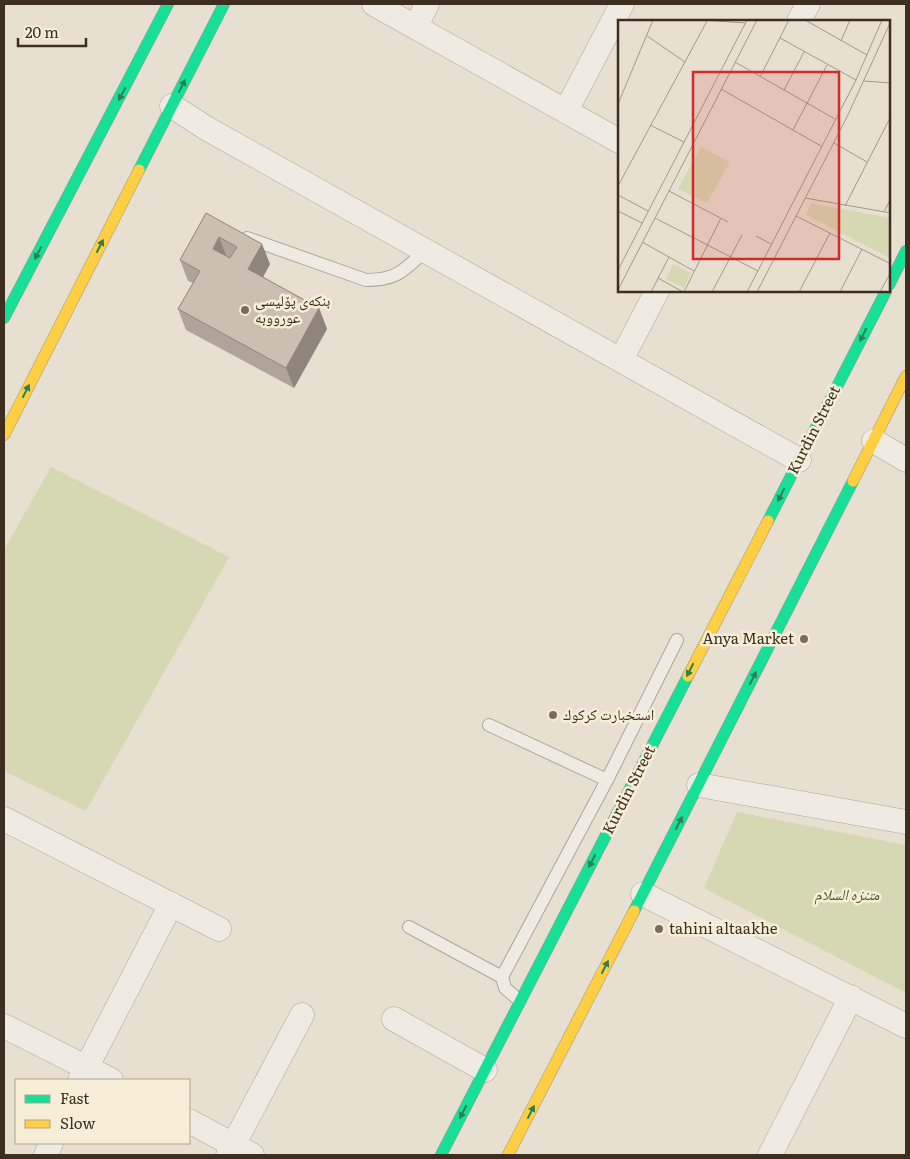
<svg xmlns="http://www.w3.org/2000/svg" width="910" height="1159" viewBox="0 0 910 1159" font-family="Literata,'Noto Naskh Arabic',serif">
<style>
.green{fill:#d6d7b3}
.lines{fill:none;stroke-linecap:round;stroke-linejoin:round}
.lane-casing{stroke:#ada599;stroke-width:14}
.street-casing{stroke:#ada599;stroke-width:25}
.fast-casing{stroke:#9c958a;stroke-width:12}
.slow-casing{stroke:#9c958a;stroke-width:12}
.lane{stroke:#efebe3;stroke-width:12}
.street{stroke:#efebe3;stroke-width:24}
.fast{stroke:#16e098;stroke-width:11}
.slow{stroke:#ffcf43;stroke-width:11}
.wall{fill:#afa499}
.shaded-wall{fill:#8e867d}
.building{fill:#cbbfb2;stroke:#8e867d;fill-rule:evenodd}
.oneway{fill:#2b7e56}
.poi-dot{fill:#786c5e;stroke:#f7eed8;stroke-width:2}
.labels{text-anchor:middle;stroke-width:5;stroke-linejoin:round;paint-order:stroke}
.poi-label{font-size:15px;fill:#3d2e20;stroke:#f7eed8;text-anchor:start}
.street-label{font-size:15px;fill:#3d2e20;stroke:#f7eed8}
.park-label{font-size:15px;font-style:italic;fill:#4d5a26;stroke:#f7eed8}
.inset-road{fill:none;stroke:#a3998a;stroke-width:1}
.view{fill:#d62828;fill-opacity:0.15;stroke:#d62828;stroke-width:2.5}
.inset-edge{fill:none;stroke:#3d2e20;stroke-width:2.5}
</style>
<rect width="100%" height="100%" fill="#e7e0d1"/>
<path class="green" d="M51,467L229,557L86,811L4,771V550Z
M737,812L906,845V993L704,888Z"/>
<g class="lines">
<defs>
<path id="lane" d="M247,238L366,280C397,280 403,271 425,251
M489,725L607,780
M409,927L502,977
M520,1001L505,988L502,977L607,780L677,640"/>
<path id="street" d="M374,4L619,141
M799,21L808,4
M416,26L427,4
M172,106L206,128L799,460
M566,111L622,4
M621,360L657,291
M874,441L906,460
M699,785L906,822
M4,819L219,929
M643,894L906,1026
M394,1019L485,1070
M4,1026L111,1080
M80,1080L171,904
M189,1121L252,1155
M46,1155L51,1143
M228,1155L302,1015
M770,1155L851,997"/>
<path id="fast" d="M139,170L224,4
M889,285L906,251
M4,318L168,4
M768,521L886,291
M634,911L853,481
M441,1155L688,676"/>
<path id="slow" d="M4,435L139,170
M853,481L906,376
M688,676L768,521
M508,1155L634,911"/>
</defs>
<use href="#lane" class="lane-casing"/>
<use href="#street" class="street-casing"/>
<use href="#fast" class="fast-casing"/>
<use href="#slow" class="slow-casing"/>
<use href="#lane" class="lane"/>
<use href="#street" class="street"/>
<use href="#fast" class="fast"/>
<use href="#slow" class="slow"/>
</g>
<path class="wall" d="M206,213L270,264L263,277L319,308L327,329L294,388L186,330L178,309L193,283L188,281L180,260Z"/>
<path class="shaded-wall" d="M219,237L227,258L213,249Z
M262,244L270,264L256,290L248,269Z
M319,308L327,329L294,388L286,368Z"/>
<path class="building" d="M206,213L262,244L248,269L319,308L286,368L178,309L200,271L180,260ZM219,237L237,247L230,258L213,249Z"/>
<defs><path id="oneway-solid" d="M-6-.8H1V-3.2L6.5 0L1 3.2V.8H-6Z" transform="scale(1.25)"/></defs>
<g class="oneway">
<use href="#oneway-solid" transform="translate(182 86) rotate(-63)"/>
<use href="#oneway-solid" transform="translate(122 94) rotate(118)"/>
<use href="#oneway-solid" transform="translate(100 246) rotate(-63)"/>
<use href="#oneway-solid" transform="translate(38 253) rotate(118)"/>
<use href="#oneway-solid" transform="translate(863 335) rotate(117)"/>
<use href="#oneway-solid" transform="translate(26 391) rotate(-63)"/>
<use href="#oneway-solid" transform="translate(781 495) rotate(117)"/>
<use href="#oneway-solid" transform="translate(690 670) rotate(117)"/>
<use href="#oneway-solid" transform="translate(753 678) rotate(-63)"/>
<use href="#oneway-solid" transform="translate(679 823) rotate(-63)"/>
<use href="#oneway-solid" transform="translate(592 861) rotate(117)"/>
<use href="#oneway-solid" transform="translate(605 967) rotate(-63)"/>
<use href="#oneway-solid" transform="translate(463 1112) rotate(117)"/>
<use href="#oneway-solid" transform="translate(531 1112) rotate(-63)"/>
</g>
<g class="poi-dot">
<circle cx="245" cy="310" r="5"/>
<circle cx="804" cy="639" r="5"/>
<circle cx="553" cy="715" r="5"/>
<circle cx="659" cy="929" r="5"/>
</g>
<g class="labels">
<g class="poi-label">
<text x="255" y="306">بنکەی پۆلیسی<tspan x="255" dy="17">عورووبە</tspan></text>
<text x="794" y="644" text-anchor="end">Anya Market</text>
<text x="563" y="720">استخبارت كركوك</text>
<text x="669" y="934">tahini altaakhe</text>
</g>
<g class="street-label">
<text transform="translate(814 430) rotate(-63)" y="5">Kurdin Street</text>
<text transform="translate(629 790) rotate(-63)" y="5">Kurdin Street</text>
</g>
<g class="park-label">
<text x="847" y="900">متنزه السلام</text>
</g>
</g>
<g transform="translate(618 20)">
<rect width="272" height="272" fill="#e7e0d1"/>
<path d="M83,127L112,142L89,183L60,169ZM193,183L272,198V238L188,195ZM55,244L73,253L66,268L48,259Z" fill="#d6d7b3"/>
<path class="inset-road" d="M84,0L128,3M187,0L249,35M29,16L67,42M162,18L238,60M223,21L232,0M117,42L217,99M142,57L171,0M246,61L273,63M103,69L203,126M166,70L186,32M0,84L35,0M32,105L66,122M175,110L209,45M216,123L249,142M0,166L89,1M51,171L110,202M0,175L30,191M187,178L273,193M227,186L273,96M0,191L24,203M266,192L273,178M178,196L273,244M37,198L140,251M138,216L153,224M24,222L76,251M0,250L129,0M40,258L65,272M0,270L139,0M33,272L51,237M66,272L103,198M94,272L124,215M129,272L238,60L264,0M139,272L229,97L273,1M181,272L212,213M222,272L244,229M262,272L273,252"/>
<path class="view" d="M75,52H221V239H75Z"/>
<rect width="272" height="272" class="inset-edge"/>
</g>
<rect width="910" height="1159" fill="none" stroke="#3d2e20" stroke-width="10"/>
<rect x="15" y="1079" width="175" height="65" fill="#f7eed8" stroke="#ada18e"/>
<rect x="25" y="1095" width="25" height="8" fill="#16e098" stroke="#ada18e"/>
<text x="60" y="1104" font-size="15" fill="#3d2e20">Fast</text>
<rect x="25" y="1120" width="25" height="8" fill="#ffcf43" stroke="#ada18e"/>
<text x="60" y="1129" font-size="15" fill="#3d2e20">Slow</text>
<path d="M18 38v8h68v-8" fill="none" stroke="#3d2e20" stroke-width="2.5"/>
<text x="25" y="38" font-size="15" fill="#3d2e20" stroke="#f7eed8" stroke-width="4" paint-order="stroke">20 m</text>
</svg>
